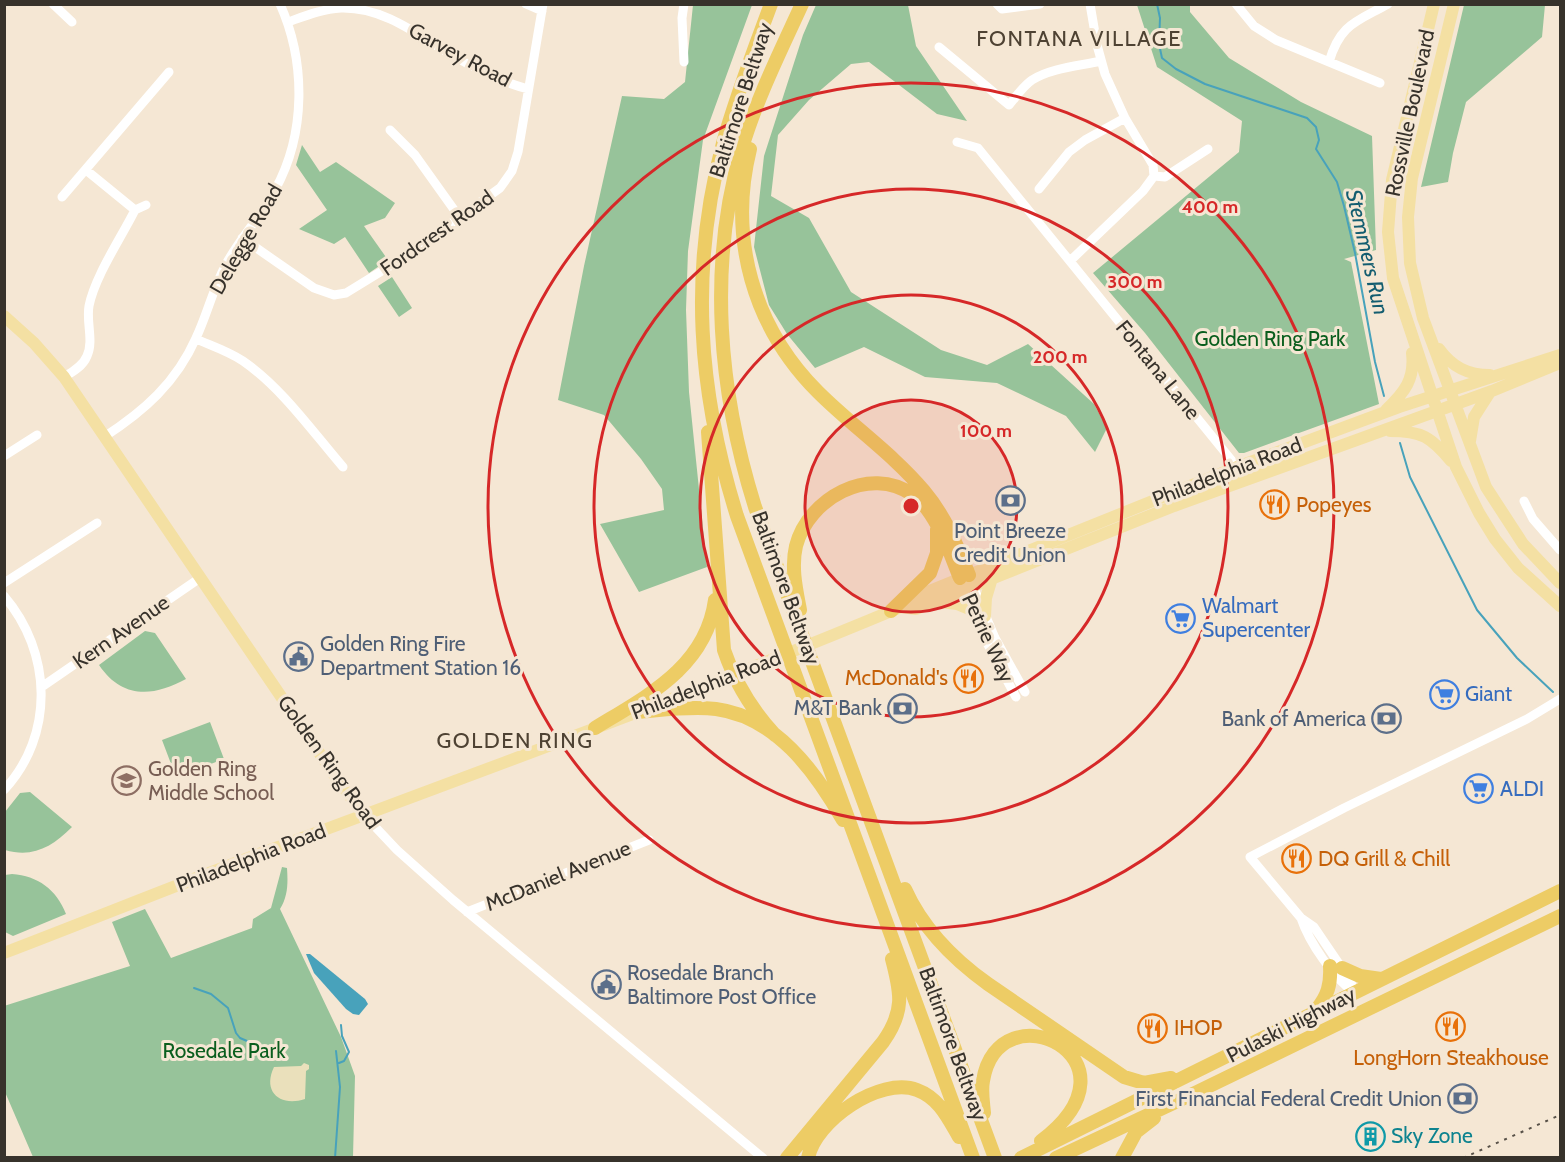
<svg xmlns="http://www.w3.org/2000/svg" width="1565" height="1162" viewBox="0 0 1565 1162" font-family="Cabin,sans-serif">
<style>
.green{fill:#97c39a}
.sand{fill:#eae0bb}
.water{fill:#48a2bb}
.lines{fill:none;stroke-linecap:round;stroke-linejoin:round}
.stream{stroke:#48a2bb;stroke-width:2}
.minor{stroke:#fff;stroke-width:9}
.major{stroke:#f4e0a3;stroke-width:12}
.highway{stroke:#edcc65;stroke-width:14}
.rail{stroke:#585148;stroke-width:2;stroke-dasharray:3 6;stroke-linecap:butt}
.ring{fill:none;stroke:#d62828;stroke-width:3}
.labels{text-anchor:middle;stroke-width:6;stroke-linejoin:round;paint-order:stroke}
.street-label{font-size:21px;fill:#37322b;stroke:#f5e7d4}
.park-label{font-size:21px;fill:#0a5e1e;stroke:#f5e7d4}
.food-label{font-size:21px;fill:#c56008;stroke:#f5e7d4;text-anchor:start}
.service-label{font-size:21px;fill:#4e5e75;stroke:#f5e7d4;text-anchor:end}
.shop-label{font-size:21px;fill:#366cbe;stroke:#f5e7d4;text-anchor:start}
.education-label{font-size:21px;fill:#785e54;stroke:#f5e7d4;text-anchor:start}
.culture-label{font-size:21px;fill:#0d838f;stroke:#f5e7d4;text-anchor:start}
.neighbourhood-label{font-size:22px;letter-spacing:1.5px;fill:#4e4233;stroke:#f5e7d4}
.water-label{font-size:22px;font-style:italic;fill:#145d70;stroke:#f5e7d4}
.centre{fill:#d62828;stroke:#f5e7d4;stroke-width:3}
.ring-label{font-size:18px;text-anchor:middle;font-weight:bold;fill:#d62828;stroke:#f5e7d4;stroke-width:6;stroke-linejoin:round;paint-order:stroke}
</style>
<rect width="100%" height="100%" fill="#f5e7d4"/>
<path class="green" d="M693,5H752L703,140L688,251L686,310L689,392L707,567L639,592L600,524L664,510L662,489L641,459L604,415L558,400L584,266L622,96L664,99L685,82Z
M816,5H908L916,46L967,121L937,114L869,62L851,64L809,100L778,135L771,196L809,218L851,292L941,350L987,365L1028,344L1094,404L1107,428L1095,452L1066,416L997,383L925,377L864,347L815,368L787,334L769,305L754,247L764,156L803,35Z
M1137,5H1190V12L1229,58L1301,102L1372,136L1376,250L1344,259L1351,262L1379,404L1244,453H1239L1145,333L1093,273L1239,152L1242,121L1157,67Z
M1464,5H1545L1542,37L1466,102L1453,153L1448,182L1421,187Z
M302,145L320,172L336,162L395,203L385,218L364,226L388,260L369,273L345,237L334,244L299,229L327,210L296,165Z
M392,277L412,308L399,317L378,286Z
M145,631L155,633L186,679C153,697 122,699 99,665Z
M210,722L224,759L176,777L162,740Z
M30,792L72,827C52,847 33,858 5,850V812L20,793Z
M282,867L287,868C288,883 288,896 280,909L341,1037L355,1076L353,1157H33L5,1092L4,1006L130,966L112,922L145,909L171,958L252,928L253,919L271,908Z
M12,874C38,876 56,889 66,914L13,936L5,932V875Z"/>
<path class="sand" d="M304,1063L309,1065V1069L306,1071L305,1099C280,1107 262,1092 274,1067L301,1066Z"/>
<path class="water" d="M306,954H310L365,999L368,1004L359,1015L353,1014L346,1009L314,973Z"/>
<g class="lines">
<path class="stream" d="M1157,4L1160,18L1159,44L1162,58L1176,69L1205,84L1307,118L1316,127L1319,140L1316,149L1337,182L1344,206L1355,253L1375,362L1384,396
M1400,443L1410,477L1477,610L1517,658L1553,692
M194,988L211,994L228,1008L236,1033L240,1038L254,1044
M339,1063L344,1061L349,1052L342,1036L341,1025
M335,1158L340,1087L336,1051"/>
<path class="minor" d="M53,4L72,22
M526,4L542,11
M684,4L682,18L684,62
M997,4L1002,9L1040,4
M1236,4L1254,26L1276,40L1380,83
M288,22C305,16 322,9 341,8C381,7 413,31 445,51C472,67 498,81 528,89
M939,47L1009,105C1016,97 1023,86 1032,80C1051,68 1079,66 1101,61
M1329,62C1340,24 1356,22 1388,4
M390,130L415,155L460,218
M957,142L978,148L1237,467L1239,481
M86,170L135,210
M1154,176L1165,177L1208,149
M1039,189L1069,152L1085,140L1125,118
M62,197L169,72
M242,238L314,288L334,295L346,293L403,258L500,188L512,171L518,152L543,4
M1070,261L1143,191L1154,176L1153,165L1125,118L1105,74L1097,45L1090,4
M196,339C212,346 228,351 243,361C282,388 312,431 343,467
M64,377C73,372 83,366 87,356C94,341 86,322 89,306C95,276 121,238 135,210L146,205
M104,437C144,411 176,383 196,338C207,315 213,289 225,266C239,239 261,217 275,190C306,134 306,62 280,4
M4,456L37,435
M1524,501L1533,519L1560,550
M4,583L97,523
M973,586L995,638L1025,692
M965,589L986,641L1016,697
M4,596C52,652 55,735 4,790
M43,686L200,578
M364,815L397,850L453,900L763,1158
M467,912L649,840
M1301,918C1309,942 1334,979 1355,993
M1355,993L1350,980L1314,927L1301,918L1250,857L1344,808L1527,719L1560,699"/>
<path class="major" d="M1434,4L1392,180L1388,232L1393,278L1456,467L1479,513L1495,539L1518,568L1560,606
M1454,4L1412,178L1408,217L1410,263L1423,318L1486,487L1523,544L1560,583
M4,316L34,343L64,377L337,779L364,815
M1439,349C1452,367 1468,375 1490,375
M1386,410C1405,392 1415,379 1412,353
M1390,431C1422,431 1431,437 1451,461
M1470,441L1474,417L1490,392
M940,602L957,604L974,611
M901,607L916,609L1174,506L1492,391L1560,363
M985,616L986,598L992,578
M4,953C93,919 181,883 270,850C481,771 693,694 901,607L912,598L1237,467L1399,407L1560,355"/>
<path class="highway" d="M771,4C754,50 736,96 723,143C689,271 698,391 737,516L973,1158
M802,4C780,52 757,98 742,148C707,266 719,392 755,507L995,1158
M750,149C728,238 753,327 818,392C852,426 893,454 924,491C945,516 957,545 969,575
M708,432L724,650C735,683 752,710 775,735
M800,610C796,589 791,567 796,546C808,499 869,464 913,495C936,511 950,553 960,578
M891,611L930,573L937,553V529
M638,712C663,710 690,706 716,709C776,717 815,771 843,820
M595,728C647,696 706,667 715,600
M905,889C923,929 953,959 988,984L1124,1077L1144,1083L1171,1078
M1342,968L1360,976L1381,979
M1316,1010C1328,996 1331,984 1330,966
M984,1113C983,1102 981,1091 983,1081C998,986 1151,1058 1041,1141
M787,1158L883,1042C905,1011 901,993 892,959
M808,1158C815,1121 880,1076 917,1090C939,1098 948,1118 959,1137
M1021,1158L1560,891
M1056,1158L1197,1092L1560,916
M1122,1158L1136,1132L1154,1118"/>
<path class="rail" d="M1463,1158L1560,1115"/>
</g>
<circle cx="911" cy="506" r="106" fill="#d62828" fill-opacity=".12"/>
<g class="ring">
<circle cx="911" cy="506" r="106"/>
<circle cx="911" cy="506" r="211"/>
<circle cx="911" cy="506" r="317"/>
<circle cx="911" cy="506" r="423"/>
</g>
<defs>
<symbol id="bank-ring" viewBox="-11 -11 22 22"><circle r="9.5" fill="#f5e7d4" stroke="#5c6f8a" stroke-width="1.5"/><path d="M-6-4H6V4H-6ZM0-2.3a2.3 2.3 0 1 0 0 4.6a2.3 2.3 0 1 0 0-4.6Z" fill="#5c6f8a"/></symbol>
<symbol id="restaurant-ring" viewBox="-11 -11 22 22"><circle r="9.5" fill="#f5e7d4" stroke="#e8710a" stroke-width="1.5"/><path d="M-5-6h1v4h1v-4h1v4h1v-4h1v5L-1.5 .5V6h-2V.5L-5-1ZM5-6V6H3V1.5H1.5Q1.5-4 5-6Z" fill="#e8710a"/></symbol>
<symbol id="supermarket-ring" viewBox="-11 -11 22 22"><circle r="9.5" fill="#f5e7d4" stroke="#3f7fe0" stroke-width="1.5"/><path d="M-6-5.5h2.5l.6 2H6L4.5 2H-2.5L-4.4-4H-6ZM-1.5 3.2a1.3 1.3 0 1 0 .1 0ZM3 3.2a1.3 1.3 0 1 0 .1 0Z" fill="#3f7fe0"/></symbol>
<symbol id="civic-ring" viewBox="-11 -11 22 22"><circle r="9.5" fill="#f5e7d4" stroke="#5c6f8a" stroke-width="1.5"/><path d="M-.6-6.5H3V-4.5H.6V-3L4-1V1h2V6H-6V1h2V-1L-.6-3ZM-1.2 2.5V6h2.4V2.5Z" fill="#5c6f8a"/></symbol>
<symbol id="school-ring" viewBox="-11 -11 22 22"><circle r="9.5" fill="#f5e7d4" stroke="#8d6e63" stroke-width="1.5"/><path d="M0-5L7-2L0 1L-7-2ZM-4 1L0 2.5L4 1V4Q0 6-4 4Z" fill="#8d6e63"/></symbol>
<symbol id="building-ring" viewBox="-11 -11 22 22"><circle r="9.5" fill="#f5e7d4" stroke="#0f9aa8" stroke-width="1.5"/><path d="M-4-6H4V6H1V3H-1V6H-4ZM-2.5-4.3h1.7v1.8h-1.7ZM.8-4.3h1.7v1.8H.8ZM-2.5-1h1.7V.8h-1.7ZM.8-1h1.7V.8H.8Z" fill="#0f9aa8"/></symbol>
</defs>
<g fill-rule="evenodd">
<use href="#bank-ring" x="994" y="484" width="33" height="33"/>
<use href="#restaurant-ring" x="1258" y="488" width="33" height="33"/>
<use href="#supermarket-ring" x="1164" y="602" width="33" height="33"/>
<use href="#civic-ring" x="282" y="640" width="33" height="33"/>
<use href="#restaurant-ring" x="952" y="662" width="33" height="33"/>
<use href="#supermarket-ring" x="1428" y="678" width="33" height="33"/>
<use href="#bank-ring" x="886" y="692" width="33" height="33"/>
<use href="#bank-ring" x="1370" y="702" width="33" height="33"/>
<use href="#school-ring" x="110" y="764" width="33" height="33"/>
<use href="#supermarket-ring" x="1462" y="772" width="33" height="33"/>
<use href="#restaurant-ring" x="1280" y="842" width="33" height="33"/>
<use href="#civic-ring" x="590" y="968" width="33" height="33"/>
<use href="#restaurant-ring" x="1434" y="1010" width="33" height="33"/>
<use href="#restaurant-ring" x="1136" y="1012" width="33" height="33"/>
<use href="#bank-ring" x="1446" y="1082" width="33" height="33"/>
<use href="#building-ring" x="1354" y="1120" width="33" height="33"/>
</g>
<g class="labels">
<g class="street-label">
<text transform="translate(460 55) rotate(28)" y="7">Garvey Road</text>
<text transform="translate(741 100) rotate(-72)" y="7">Baltimore Beltway</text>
<text transform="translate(1410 113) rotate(-78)" y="7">Rossville Boulevard</text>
<text transform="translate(437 233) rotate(-35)" y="7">Fordcrest Road</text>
<text transform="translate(246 239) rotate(-60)" y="7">Delegge Road</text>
<text transform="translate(1158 370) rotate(51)" y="7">Fontana Lane</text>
<text transform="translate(1227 472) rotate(-21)" y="7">Philadelphia Road</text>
<text transform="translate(786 588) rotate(70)" y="7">Baltimore Beltway</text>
<text transform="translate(121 632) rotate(-35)" y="7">Kern Avenue</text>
<text transform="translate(988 638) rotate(65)" y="7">Petrie Way</text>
<text transform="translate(706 685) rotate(-21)" y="7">Philadelphia Road</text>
<text transform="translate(329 762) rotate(54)" y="7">Golden Ring Road</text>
<text transform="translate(251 858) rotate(-21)" y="7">Philadelphia Road</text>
<text transform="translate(558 876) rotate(-22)" y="7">McDaniel Avenue</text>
<text transform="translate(1291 1025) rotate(-27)" y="7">Pulaski Highway</text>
<text transform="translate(953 1044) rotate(70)" y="7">Baltimore Beltway</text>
</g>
<g class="park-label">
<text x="1270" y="346">Golden Ring Park</text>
<text x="224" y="1058">Rosedale Park</text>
</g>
<g class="food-label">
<text x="1296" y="512">Popeyes</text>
<text x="948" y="685" text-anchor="end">McDonald's</text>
<text x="1318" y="866">DQ Grill &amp; Chill</text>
<text x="1174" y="1035">IHOP</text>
<text x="1451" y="1065" text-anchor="middle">LongHorn Steakhouse</text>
</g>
<g class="service-label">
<text x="1010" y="538" text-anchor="middle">Point Breeze<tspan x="1010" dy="24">Credit Union</tspan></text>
<text x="320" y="651" text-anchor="start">Golden Ring Fire<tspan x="320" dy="24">Department Station 16</tspan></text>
<text x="882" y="715">M&amp;T Bank</text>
<text x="1366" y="726">Bank of America</text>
<text x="627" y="980" text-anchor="start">Rosedale Branch<tspan x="627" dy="24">Baltimore Post Office</tspan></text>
<text x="1442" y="1106">First Financial Federal Credit Union</text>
</g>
<g class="shop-label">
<text x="1202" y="613">Walmart<tspan x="1202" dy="24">Supercenter</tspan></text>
<text x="1465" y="701">Giant</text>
<text x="1500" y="796">ALDI</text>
</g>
<g class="education-label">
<text x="148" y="776">Golden Ring<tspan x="148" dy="24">Middle School</tspan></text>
</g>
<g class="culture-label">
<text x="1391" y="1143">Sky Zone</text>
</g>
<g class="neighbourhood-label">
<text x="1079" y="46">FONTANA VILLAGE</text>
<text x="515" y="748">GOLDEN RING</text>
</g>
<g class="water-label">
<text transform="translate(1368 252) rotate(77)" y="8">Stemmers Run</text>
</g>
</g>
<circle cx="911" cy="506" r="9" class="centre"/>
<g class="ring-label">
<text x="1210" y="213">400 m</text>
<text x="1135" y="288">300 m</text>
<text x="1060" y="363">200 m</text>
<text x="986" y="437">100 m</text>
</g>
<rect width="1565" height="1162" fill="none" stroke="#37322b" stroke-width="12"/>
</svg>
